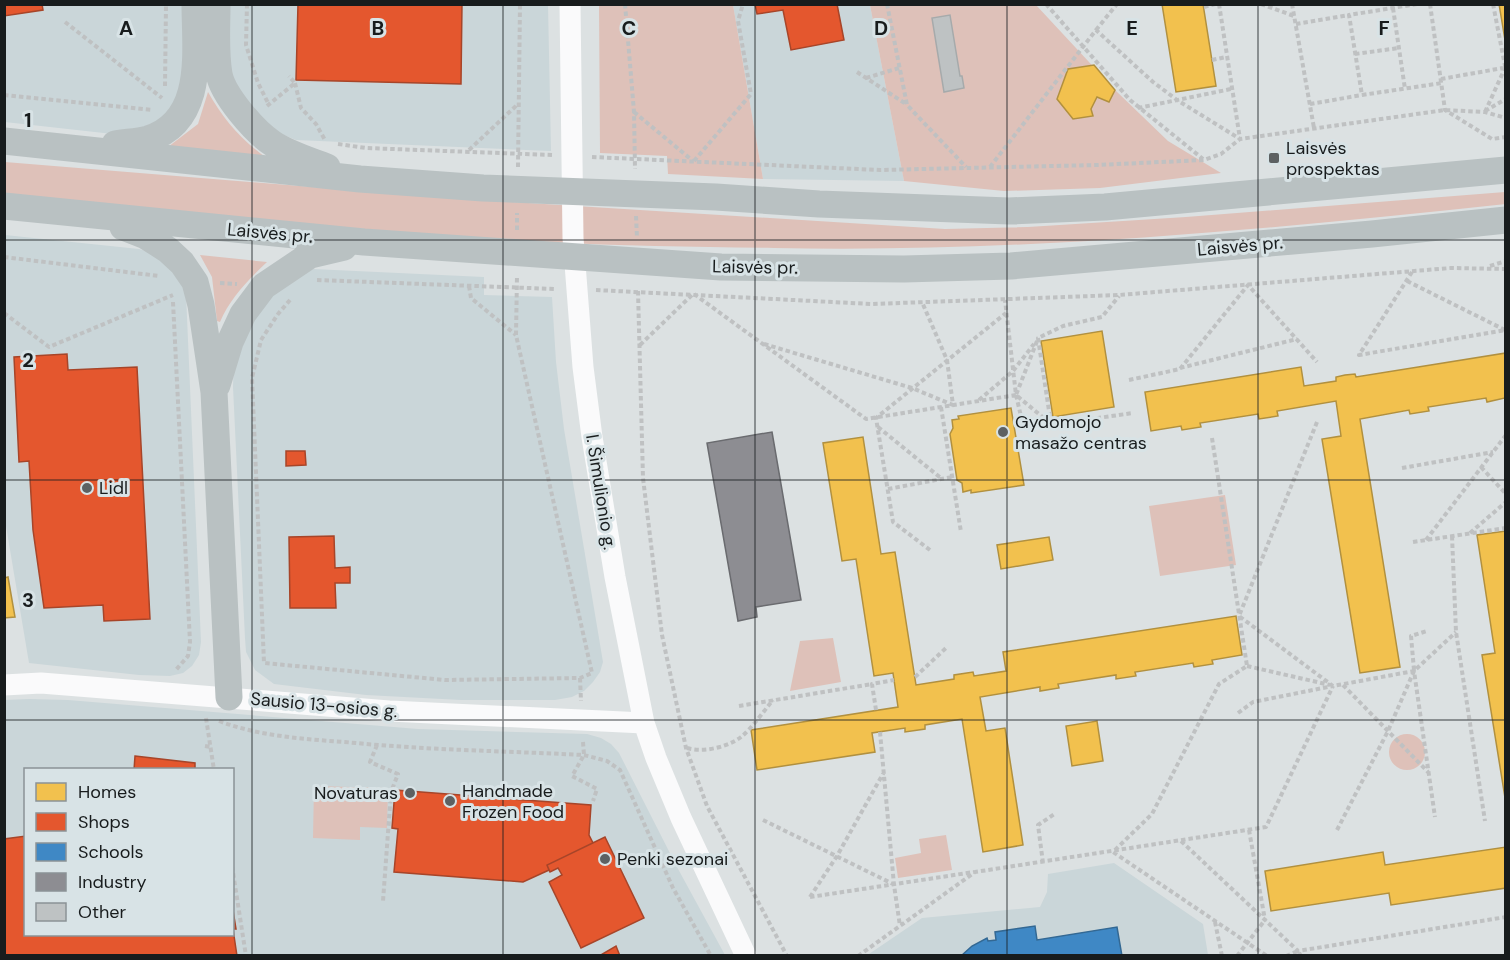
<svg xmlns="http://www.w3.org/2000/svg" width="1510" height="960" viewBox="0 0 1510 960" font-family="'DM Sans',sans-serif">
<style>
.built{fill:#cad6d9;fill-rule:evenodd}
.green{fill:#dec1b9}
.homes{fill:#f2c14e;stroke:#b1903f;stroke-width:1.5}
.shops{fill:#e4572e;stroke:#a74529;stroke-width:1.5}
.schools{fill:#3f88c5;stroke:#336893;stroke-width:1.5}
.industry{fill:#8d8d92;stroke:#6a6b6f;stroke-width:1.5}
.building{fill:#bec2c3;stroke:#a6aaab;stroke-width:1.5}
.lines{fill:none;stroke-linecap:round;stroke-linejoin:round}
.path{stroke:#bfc1c2;stroke-width:4;stroke-dasharray:4.5 3;stroke-linecap:butt}
.minor{stroke:#fafafb;stroke-width:21}
.major{stroke:#b9c1c2;stroke-width:27}
.grid{fill:none;stroke:#181c1d;stroke-width:1.5;stroke-opacity:0.55}
.poi-dot{fill:#5d6162;stroke:#d8e3e6;stroke-width:2}
.labels{text-anchor:middle;stroke-width:6;stroke-linejoin:round;paint-order:stroke}
.poi-label{font-size:18px;fill:#181c1d;stroke:#d8e3e6;text-anchor:start}
.street-label{font-size:18px;fill:#181c1d;stroke:#d8e3e6}
.grid-label{font-size:20px;text-anchor:middle;font-weight:bold;fill:#181c1d;stroke:#d8e3e6;stroke-width:6;stroke-linejoin:round;paint-order:stroke}
</style>
<rect width="100%" height="100%" fill="#dce1e2"/>
<path class="built" d="M5,5H187L182,93L161,120L122,135L5,122Z
M227,5H548L551,151L296,140L267,128L235,85L228,64Z
M733,5H870L904,181L763,179Z
M5,235L139,249L153,253L177,272L186,294L201,642L199,655L192,666L183,673L170,676L139,675L29,663L5,520Z
M313,269L484,277V295L552,297L556,362L564,429L603,662L600,672L593,682L584,691L572,697L555,700H461L366,695L274,684L255,670L246,652L245,638L233,387L234,351L271,293Z
M29,699L68,700L418,729L587,734L601,738L611,744L619,753L677,867L725,955H5L4,700ZM26,770H232V934H26Z
M1114,863L1203,924L1208,955L866,956L922,918L1040,907L1047,892L1048,874Z"/>
<path class="green" d="M599,5H733L763,179L668,174L667,156L600,153Z
M870,5H1036L1115,90L1168,141L1221,173L1100,188L1004,191L904,181Z
M208,92C223,119 242,141 268,159L164,150L198,124Z
M5,162L448,198L945,229L1028,227L1186,217L1505,192L1506,204C1263,230 1018,253 774,248C698,247 622,246 547,242C366,232 185,213 5,194Z
M200,255L267,262C248,280 230,298 220,322L217,321L212,277Z
M1225,495L1236,565L1160,576L1149,506Z
M833,638L841,682L790,691L800,641Z
M1389 752a18 18 0 1 1 36 0a18 18 0 1 1-36 0Z
M314,786L388,788L387,828L360,827V840L313,838Z
M946,835L952,870L898,878L895,858L921,853L919,839Z"/>
<path class="homes" d="M1162,4H1203L1216,86L1176,92Z
M1499,4H1506V46Z
M1094,65L1115,90L1109,102L1097,97L1091,109L1093,116L1073,119L1057,99L1068,69Z
M1102,331L1114,407L1053,417L1041,341Z
M1506,353L1505,398L1487,402L1486,398L1428,407L1429,411L1410,414L1409,410L1360,419L1400,667L1360,673L1322,439L1341,436L1336,401L1277,411L1278,416L1259,419L1258,414L1200,423L1201,427L1182,430L1181,426L1151,431L1145,392L1301,367L1304,386L1336,381V377L1345,375L1355,374L1356,377Z
M1011,408L1024,485L971,493V490L963,492L962,483L957,480L950,434L953,428L952,420L959,419L958,416Z
M863,437L881,554L895,552L916,685L954,679V675L973,672L974,676L1006,671L1003,652L1236,616L1242,655L1212,660L1213,664L1194,667L1193,663L1135,672L1136,676L1116,679V675L1058,684L1059,688L1040,691V687L980,697L986,731L1005,728L1023,845L983,852L962,719L925,725V729L905,732V728L872,733L875,752L757,770L751,730L898,707L893,673L874,676L856,559L842,561L823,443Z
M1506,531V804L1482,655L1495,653L1477,535Z
M1049,537L1053,560L1001,569L997,545Z
M8,577L15,617L4,618V578Z
M1097,721L1103,761L1072,766L1066,726Z
M1506,847V888L1391,905L1389,893L1271,911L1265,871L1383,852L1385,865Z"/>
<path class="shops" d="M4,4H42L43,10L4,16Z
M298,4H462L461,84L296,80Z
M755,4H837L844,40L791,50L783,10L757,14Z
M67,354L68,370L137,367L150,619L104,621L103,605L44,608L33,530L29,461L19,462L14,357Z
M286,451H305L306,465L286,466Z
M334,536L335,568L350,567V583H335L336,608H290L289,537Z
M135,756L195,763V770H134Z
M395,790L591,805L589,835L593,843L547,865L549,870L523,882L394,872L398,829L392,828Z
M26,836V934H232V904L236,929H233L237,956H4V839Z
M605,837L644,918L581,948L549,882L562,875L558,868L550,872L547,865Z
M616,946L620,956H599Z"/>
<path class="schools" d="M1035,926L1037,940L1117,927L1122,956H961L972,946L987,938L988,941L996,940L995,932Z"/>
<path class="industry" d="M772,432L801,600L756,607L757,617L738,621L707,443Z"/>
<path class="building" d="M950,15L960,76H962L964,88L944,92L932,18Z"/>
<g class="lines">
<path class="path" d="M247,4L246,45L258,83L269,105
M625,4L634,112L635,169
M887,4L907,105L966,167
M1046,4L1130,100L1203,159
M1219,4L1240,139
M1261,4L1294,16
M1292,4L1314,128
M1417,4L1349,15L1362,95L1442,83
M1430,4L1445,110L1492,139L1506,137
M1493,4L1506,71
M1204,7L1215,4
M1393,8L1405,89
M65,22L162,98
M1296,24L1349,15
M1096,30L1117,4
M1355,54L1399,48
M1212,60L1226,57
M857,72L906,104
M866,78L899,68
M1441,79L1503,68
M295,83L301,108L316,124L325,140
M165,86L166,4
M4,95L153,110
M1310,104L1362,95
M267,106L295,83L289,76
M1138,108L1231,89
M1485,111L1506,99
M634,112L693,161
M1485,112L1505,68
M338,144L366,148L552,155
M469,150L518,104
M592,157L880,170L1097,165L1204,160L1221,154L1240,139L1445,110L1485,112L1506,118
M694,161L751,94L738,21L743,4
M518,167L520,4
M990,167L1096,30L1153,82L1177,100L1240,139
M636,216L637,238
M517,230V213
M4,257L159,276
M1490,266L1506,261
M1412,272L1359,355L1506,330
M317,280L555,289
M1407,281L1505,330
M220,283L237,284
M469,286L471,298L516,335
M596,290L872,304L1119,295L1451,268L1506,269
M638,291L643,478L662,635L686,748L707,806L787,956
M694,294L866,419L1016,395L1005,300
M290,300L278,314L261,340L252,378L264,663L445,680L580,678L592,673L516,335L517,276
M173,302L190,642L188,656L175,671
M4,313L49,347L173,295
M1037,341L1016,395L1051,424
M764,344L912,388L953,405L947,360L922,302
M640,345L693,294
M1180,368L1297,339
M1129,380L1180,369L1248,285L1317,362
M1016,395L1023,425L1042,426L1133,413
M979,400L1013,371L1034,344
M4,406V408
M941,407L961,532
M1317,422L1239,616L1333,686L1414,671L1435,817
M1051,424L1038,338L1063,326L1102,317L1119,296
M878,427L942,479
M1212,438L1247,666L1219,684L1152,814L1113,852L1267,956
M1481,467L1506,494
M1402,468L1493,452
M888,489L952,477
M1470,533L1506,502
M1452,536L1456,632L1485,821
M1426,540L1506,435
M1413,542L1506,528
M930,550L893,522L876,418L1006,313
M1247,666L1330,685
M1414,670L1411,636L1427,631
M915,677L946,648
M580,678L581,701
M1343,685L1428,772
M739,706L872,684
M876,710L872,684L894,680
M1238,713L1253,702L1333,686
M206,718L214,770
M219,721C259,736 302,739 345,742C424,750 505,751 584,755L607,761L620,770L673,888L711,956
M880,732L894,885L900,926
M583,742L584,755L572,776L597,789L593,801
M377,745L370,762L398,774L391,792L383,901
M205,746L211,747
M687,748C703,753 728,747 741,737C753,727 763,712 773,700
M763,820L893,884
M1249,830L1265,920
M1337,830L1388,731L1414,671L1456,632
M1181,841L1298,951L1506,917
M1043,863L1038,825L1056,813
M232,866L246,956
M810,897L974,872
M810,897L837,856L884,772
M1215,922L1222,956
M858,956L975,872L1266,827L1333,686
M1237,956L1265,920
M1286,956L1298,951L1301,956"/>
<path class="minor" d="M570,4L573,238L583,367L592,437L615,577L644,723L656,758L681,818L746,956
M4,685L41,683L389,711L644,723"/>
<path class="major" d="M217,4C217,28 215,51 219,74C223,95 254,131 272,143C288,154 309,160 327,167
M4,141L360,179L483,188L716,197L819,204L1009,211L1105,207L1506,170
M115,144C126,142 137,142 148,139C206,121 195,51 195,4
M4,206L364,242L721,267L904,269L1011,266L1372,234L1506,220
M123,227L146,236L168,250L182,263L195,282L201,305L214,392L229,697
M217,385L230,342L243,314L264,286L310,255L344,247"/>
</g>
<path class="grid" d="M252,4V956M503,4V956M755,4V956M1007,4V956M1258,4V956M4,240H1506M4,480H1506M4,720H1506"/>
<g class="poi-dot">
<rect x="1268" y="152" width="12" height="12" rx="3"/>
<circle cx="1003" cy="432" r="6"/>
<circle cx="87" cy="488" r="6"/>
<circle cx="410" cy="793" r="6"/>
<circle cx="450" cy="801" r="6"/>
<circle cx="605" cy="859" r="6"/>
</g>
<g class="labels">
<g class="poi-label">
<text x="1286" y="154">Laisvės<tspan x="1286" dy="21">prospektas</tspan></text>
<text x="1015" y="428">Gydomojo<tspan x="1015" dy="21">masažo centras</tspan></text>
<text x="99" y="494">Lidl</text>
<text x="462" y="797">Handmade<tspan x="462" dy="21">Frozen Food</tspan></text>
<text x="398" y="799" text-anchor="end">Novaturas</text>
<text x="617" y="865">Penki sezonai</text>
</g>
<g class="street-label">
<text transform="translate(270 233) rotate(5)" y="6">Laisvės pr.</text>
<text transform="translate(1240 246) rotate(-5)" y="6">Laisvės pr.</text>
<text transform="translate(755 267) rotate(1)" y="6">Laisvės pr.</text>
<text transform="translate(601 492) rotate(81)" y="6">I. Šimulionio g.</text>
<text transform="translate(324 705) rotate(5)" y="6">Sausio 13-osios g.</text>
</g>
</g>
<g class="grid-label">
<text x="126" y="35">A</text>
<text x="378" y="35">B</text>
<text x="629" y="35">C</text>
<text x="881" y="35">D</text>
<text x="1132" y="35">E</text>
<text x="1384" y="35">F</text>
<text x="28" y="127">1</text>
<text x="28" y="367">2</text>
<text x="28" y="607">3</text>
</g>
<rect width="1510" height="960" fill="none" stroke="#181c1d" stroke-width="12"/>
<rect x="24" y="768" width="210" height="168" fill="#d8e3e6" stroke="#8b9396" stroke-width="1.5"/>
<rect x="36" y="783" width="30" height="18" fill="#f2c14e" stroke="#8b9396" stroke-width="1.5"/>
<text x="78" y="798" font-size="18" fill="#181c1d">Homes</text>
<rect x="36" y="813" width="30" height="18" fill="#e4572e" stroke="#8b9396" stroke-width="1.5"/>
<text x="78" y="828" font-size="18" fill="#181c1d">Shops</text>
<rect x="36" y="843" width="30" height="18" fill="#3f88c5" stroke="#8b9396" stroke-width="1.5"/>
<text x="78" y="858" font-size="18" fill="#181c1d">Schools</text>
<rect x="36" y="873" width="30" height="18" fill="#8d8d92" stroke="#8b9396" stroke-width="1.5"/>
<text x="78" y="888" font-size="18" fill="#181c1d">Industry</text>
<rect x="36" y="903" width="30" height="18" fill="#bec2c3" stroke="#8b9396" stroke-width="1.5"/>
<text x="78" y="918" font-size="18" fill="#181c1d">Other</text>
</svg>
